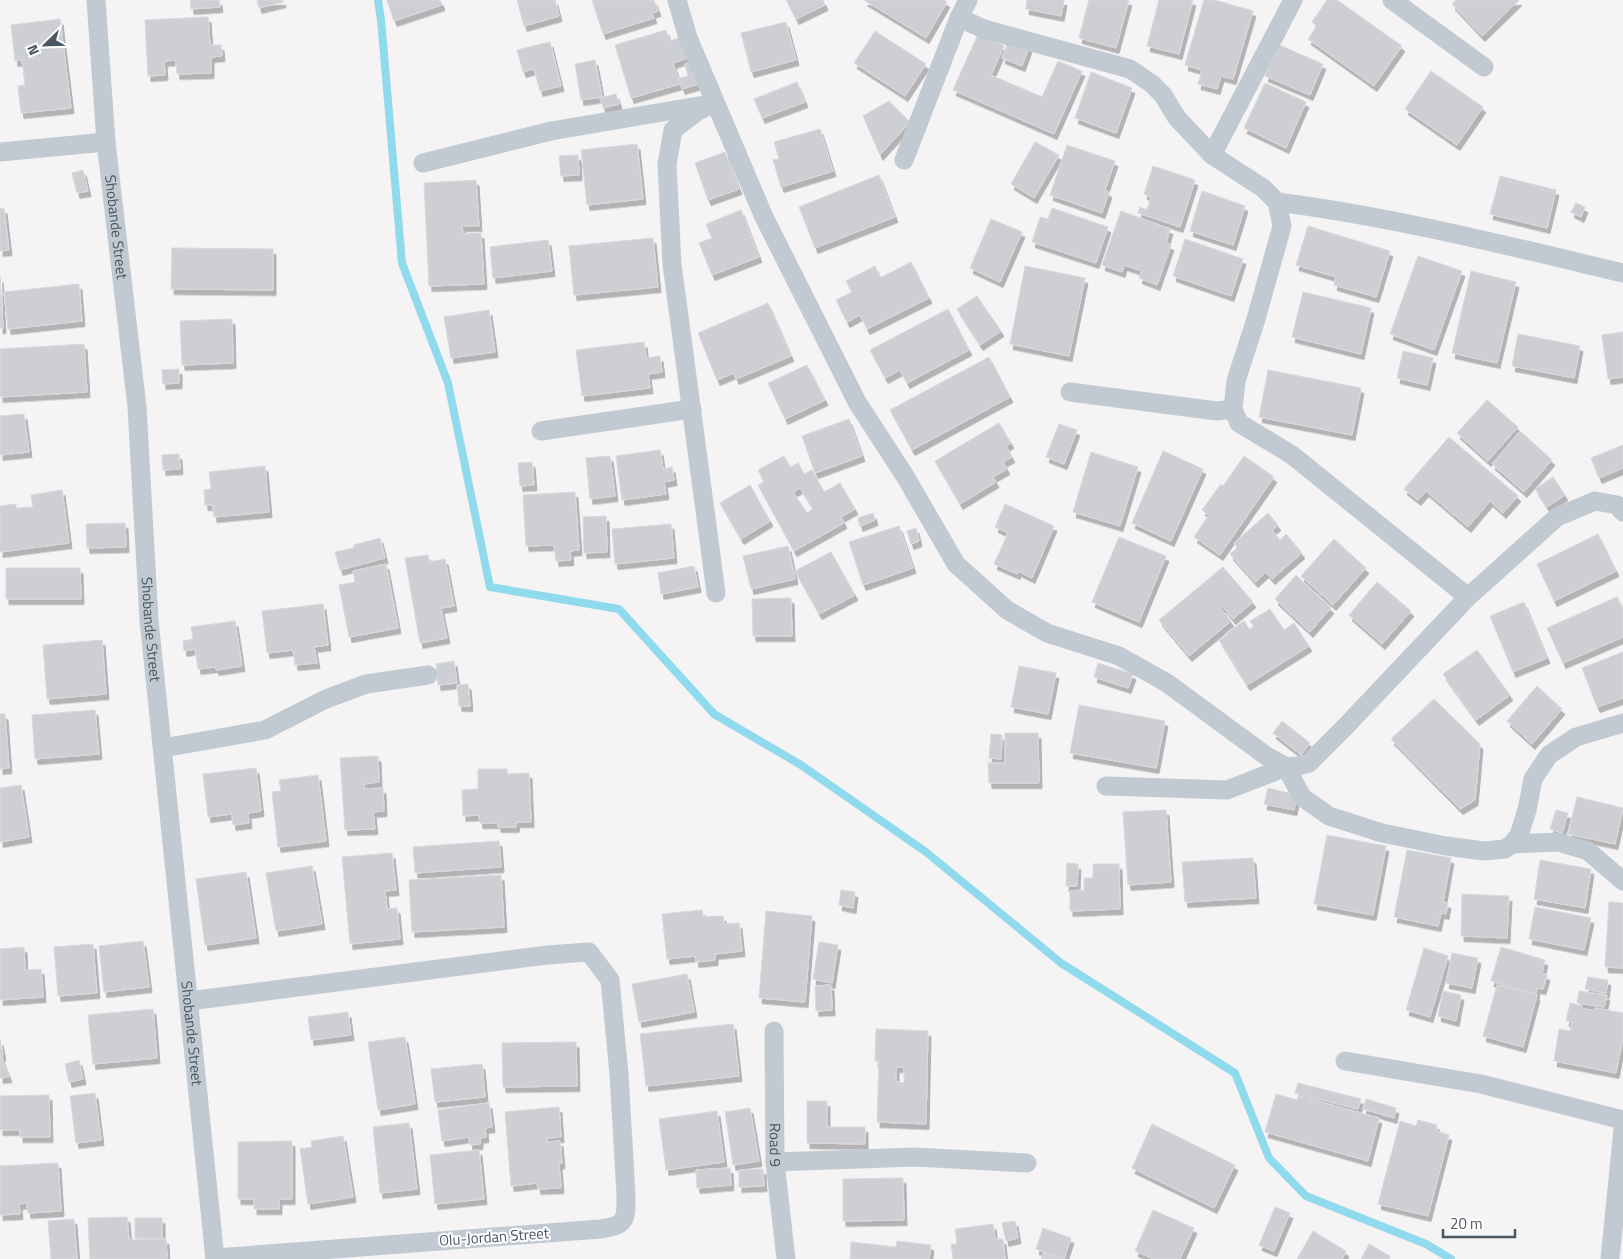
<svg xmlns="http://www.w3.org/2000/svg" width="1623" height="1259" viewBox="0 0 1623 1259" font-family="'Titillium Web',sans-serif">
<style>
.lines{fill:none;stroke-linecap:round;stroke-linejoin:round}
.stream{stroke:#90daee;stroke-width:8}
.building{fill:#cdcfd5;stroke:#d7d9de;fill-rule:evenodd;filter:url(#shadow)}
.minor{stroke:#c1cad2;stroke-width:19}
.labels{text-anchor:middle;stroke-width:4;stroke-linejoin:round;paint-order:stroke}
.street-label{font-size:15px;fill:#4a5661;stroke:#fff}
</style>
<defs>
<filter id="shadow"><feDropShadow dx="3" dy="5.5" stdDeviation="0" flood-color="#0004"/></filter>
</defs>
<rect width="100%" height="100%" fill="#f5f3f3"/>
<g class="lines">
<path class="stream" d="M378,0L381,20L402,263L448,383L490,587L619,609L714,714L801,765L926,852L1061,963L1235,1073L1269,1158L1306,1196L1426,1244L1451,1259"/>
</g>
<path class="building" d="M190,0H219L220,7L191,9Z
M257,0H283V2L259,8Z
M387,0H440L442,5L394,21Z
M517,0H555L559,16L524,26Z
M592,0H654L658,11L652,13L654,18L603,34Z
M786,0H823L825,5L796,19Z
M864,0H944L947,2L926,38Z
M1027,0H1064L1061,16L1026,9Z
M1089,0H1129L1116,48L1079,38Z
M1159,0H1193L1179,54L1147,46Z
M1204,0H1215L1253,11L1233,79L1221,76L1217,89L1198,84L1202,70L1185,65Z
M1327,0H1337L1402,46L1374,86L1308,39L1317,26L1312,22Z
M1456,0H1519L1482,36L1452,4Z
M208,17L210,45H221L222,56L211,57V73L177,74L176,60L164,61L165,75L148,76L145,20Z
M60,19L71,108L21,113L18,86L25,85L22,60L15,61L11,25Z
M786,22L796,60L751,72L741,33Z
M666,30L669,41L682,37L688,58L673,63L680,84L631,98L615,45Z
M875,31L926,64L905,96L854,63Z
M978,34L1004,46L991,75L1042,97L1058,61L1082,71L1054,134L953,90Z
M1009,40L1029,47L1022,66L1002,58Z
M550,42L561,86L540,91L534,69L523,72L517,50Z
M1279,45L1323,64L1310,95L1265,76Z
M595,60L602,97L581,100L575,64Z
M693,62L699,84L682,89L679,78L688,76L685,64Z
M1431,71L1483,107L1457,145L1405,109Z
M1091,72L1132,88L1116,133L1075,118Z
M797,82L805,102L762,118L754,99Z
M1265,83L1306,102L1286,148L1244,128Z
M616,94L619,104L603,108L600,98Z
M889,101L910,122L880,155L863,116Z
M820,129L833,171L781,187L773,160L779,159L774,142Z
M1035,142L1059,155L1034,198L1011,184Z
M637,144L643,199L587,205L581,150Z
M1067,145L1115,161L1105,190L1109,192L1102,213L1050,195Z
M725,152L739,189L708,200L695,163Z
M578,155L579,175L561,176L559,156Z
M1153,166L1195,180L1180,227L1138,213L1140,207L1147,210L1151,197L1144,194Z
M83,170L88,191L77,193L72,173Z
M879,175L895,217L815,248L799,207Z
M1500,176L1556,190L1547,228L1490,214Z
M476,180L479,226H462L463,234L481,233L484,284L429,286L424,183Z
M1202,191L1245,206L1233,245L1190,231Z
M1576,203L1585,207L1581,217L1571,212Z
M4,208L9,250L0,251V209Z
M1052,208L1108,227L1096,263L1032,242L1040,217L1048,219Z
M741,210L759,257L712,275L699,243L712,238L706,224Z
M1121,211L1170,229L1166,243L1171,245L1157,285L1139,278L1142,271L1124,265L1122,272L1102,265Z
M991,219L1022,232L1000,282L970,268Z
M1308,226L1390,251L1376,297L1334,285L1336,277L1296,265Z
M653,238L658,287L574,295L569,246Z
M1185,239L1243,259L1231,296L1173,276Z
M548,240L552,271L493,278L490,247Z
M172,248L273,249V290L171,289Z
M1418,256L1462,271L1434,350L1390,334Z
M911,262L929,298L867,329L860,315L847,322L836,300L852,292L846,281L875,266L880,278Z
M1025,266L1085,278L1069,356L1010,344Z
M1471,271L1516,282L1497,363L1452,353Z
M0,277L3,328H0Z
M79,284L82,321L8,329L4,292Z
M1303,292L1371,308L1361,354L1292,337Z
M977,296L1001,331L980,345L957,309Z
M768,303L791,356L736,379L734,373L717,380L698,333Z
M948,309L969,350L907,383L900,370L885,378L870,350Z
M489,310L495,352L451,358L444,317Z
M232,319L233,363L182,365L180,321Z
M1623,332V377L1608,379L1602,335Z
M1518,334L1580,346L1574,378L1512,366Z
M644,342L646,358L660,356L662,372L648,374L650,388L582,396L576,350Z
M84,344L87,392L0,397V349Z
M1403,351L1433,358L1427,385L1397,378Z
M989,357L1010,397L912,450L890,410Z
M807,365L825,400L785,419L768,383Z
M179,369V383L163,384L162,370Z
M1268,370L1361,388L1352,435L1259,417Z
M1487,400L1518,427L1488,461L1457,433Z
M24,414L29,452L0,455V416Z
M849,419L862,456L815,473L802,436Z
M999,423L1011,443L1006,446L1012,457L1003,462L1007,469L993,477L996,482L960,504L935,461Z
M1059,424L1077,430L1064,464L1046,457Z
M1520,431L1552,460L1524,492L1492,464Z
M1449,437L1518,496L1503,513L1490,501L1468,527L1426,491L1418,500L1404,489Z
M1623,445V468L1599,478L1591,458Z
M660,450L663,469L672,467L674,480L664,482L666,494L622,500L616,456Z
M1163,451L1203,469L1171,541L1132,523Z
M1091,452L1138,467L1120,526L1073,512Z
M179,454L180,469L163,470L162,455Z
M610,456L615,496L590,499L586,458Z
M784,456L790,467L798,463L804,474L812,470L824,492L840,483L855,509L841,517L844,523L794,551L758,485L764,482L758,470ZM800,488L813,509L807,513L793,492Z
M1244,456L1274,477L1220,555L1194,537L1209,515L1202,510L1221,484L1223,486Z
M532,462L534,485L520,486L518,463Z
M265,466L269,512L214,517L213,505H205L204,490L211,489L209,472Z
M1553,477L1565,495L1547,507L1535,489Z
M750,485L770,521L741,539L720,503Z
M62,490L69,543L0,552V506L16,504V508L33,507L31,495Z
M575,492L579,550L570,551L571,560L556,561L554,545L526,546L523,495Z
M1005,504L1054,526L1032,578L1018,571L1017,574L994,564L1008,533L995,527Z
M873,513L875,520L860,526L858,518Z
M1268,513L1278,525L1272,530L1280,540L1286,534L1302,553L1272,579L1266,572L1255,582L1230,554L1237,548L1234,543Z
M606,516L607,552L584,553L583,517Z
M125,523L126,547L87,548L86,524Z
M671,524L674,558L615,564L612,529Z
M899,526L913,568L863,585L849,542Z
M916,528L919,541L911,544L907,531Z
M1598,534L1616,571L1554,601L1537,564Z
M1119,537L1166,556L1139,622L1092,602Z
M380,538L385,558L340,570L335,552L354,548V545Z
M1334,539L1366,568L1333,605L1301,576Z
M788,546L795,579L751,589L743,556Z
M831,552L855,595L819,614L795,571Z
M428,555L429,562L445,559L454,606L441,608L447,638L420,643L405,558Z
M386,564L398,628L349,637L339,585L355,582L353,571Z
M694,566L698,587L661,594L658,573Z
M1223,567L1253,602L1233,619L1223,607L1221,609L1231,621L1189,656L1159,620Z
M6,568H80L81,599H6Z
M1296,575L1331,608L1310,632L1275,599Z
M1377,582L1411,611L1382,644L1349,615Z
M1617,597L1623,610V637L1563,663L1547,628Z
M791,598L792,636H753L752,599Z
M1524,602L1547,658L1513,672L1490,616Z
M323,604L328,645L314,647L317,663L295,665L293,650L267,653L262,611Z
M1270,609L1284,630L1294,623L1309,646L1247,685L1219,640L1227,635L1226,633L1244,621L1249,629L1254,627L1250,621Z
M235,621L242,666L216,670L215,667L198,669L195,649L184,651L183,641L193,639L191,627Z
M102,640L106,694L47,699L43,645Z
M1477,650L1510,695L1476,720L1443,674Z
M1623,652V698L1597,707L1582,668Z
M454,661L457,683L438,685L436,664Z
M1098,663L1133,674L1128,688L1094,677Z
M1019,666L1056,673L1048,714L1011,707Z
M468,684L470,706H459L457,685Z
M1537,686L1562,709L1532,744L1507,721Z
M1434,699L1480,744L1475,800L1460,809L1391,739Z
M1079,705L1165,721L1156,768L1070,753Z
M95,710L99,754L35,759L32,715Z
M0,714H5L9,768L0,769Z
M1282,721L1310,743L1301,755L1273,733Z
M1005,733H1038L1039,783H989L988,763H1005Z
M991,734L1002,735L1001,759L989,758Z
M378,756L379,782L364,784V789L383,788L384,811L373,812L375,829L345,830L340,758Z
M256,768L261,811L248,813L249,823L233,825L232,814L208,817L203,774Z
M478,769H507V774L529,773L531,822H517L516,827H498V823H480L479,815L463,816L462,790L478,789Z
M318,775L326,841L278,847L272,792L281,791L279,780Z
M21,785L29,837L0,842V788Z
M1268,788L1297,795L1294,810L1264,804Z
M1577,797L1623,808L1615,844L1568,834Z
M1166,810L1171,882L1128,885L1123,812Z
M1556,810L1568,813L1562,833L1550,829Z
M1327,835L1386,846L1373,915L1314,904Z
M499,841L501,867L415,873L413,847Z
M1407,850L1451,858L1443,902L1448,903L1446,914L1441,913L1438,926L1394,917Z
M392,853L396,890L385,891L387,909L397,908L400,939L350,944L342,857Z
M1253,858L1256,898L1185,902L1182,862Z
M1540,860L1591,869L1585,908L1534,899Z
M1067,863L1078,864L1077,886H1066Z
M1093,864H1119L1120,909L1070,911V891L1084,890V878H1093Z
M312,866L322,924L276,931L266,873Z
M246,872L256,938L205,945L196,879Z
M501,875L504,927L412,932L409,880Z
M841,890L855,892L853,908L839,905Z
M1462,894L1509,896L1507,938L1461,936Z
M1609,902L1623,903V968L1605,967Z
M1535,907L1591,918L1584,950L1529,939Z
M702,910L703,917L723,916L724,924L739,923L742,951L715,954V960L696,962L695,956L667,959L662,914Z
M766,911L812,916L805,1002L759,998Z
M143,941L149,987L104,992L99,946Z
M819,942L838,945L832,983L813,979Z
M93,944L97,993L58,996L54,947Z
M24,947L25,970L41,969L43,997L0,1000V949Z
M1501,947L1545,960L1542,973L1547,975L1543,989L1537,988L1536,994L1491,981Z
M1424,948L1448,956L1430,1017L1406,1010Z
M1452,953L1478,958L1472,988L1446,983Z
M687,974L694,1012L639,1022L632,984Z
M1588,977L1608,980L1606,993L1585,989Z
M831,985L832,1010L816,1011L815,986Z
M1497,985L1537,995L1523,1047L1483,1036Z
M1443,991L1461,995L1456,1021L1438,1016Z
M1579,991L1607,995L1604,1007L1577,1003Z
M1570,1003L1582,1006L1581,1008L1595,1011V1008L1623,1013V1037L1616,1073L1554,1061L1559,1029L1570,1031L1572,1022L1566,1021Z
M153,1009L157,1058L93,1064L88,1015Z
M348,1012L351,1035L311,1040L308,1017Z
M733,1024L739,1076L646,1086L640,1034Z
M876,1029L928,1031L926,1124L877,1122L879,1061H875ZM896,1067H904V1083L896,1082Z
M405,1037L415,1104L378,1110L368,1042Z
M0,1040L3,1055L1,1056L9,1077L0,1078Z
M576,1042L577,1086L503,1087L502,1043Z
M79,1060L83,1079L69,1082L65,1064Z
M482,1064L485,1097L435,1102L431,1069Z
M1298,1083L1361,1099L1358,1109L1295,1093Z
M95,1093L101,1140L76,1143L70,1096Z
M1276,1094L1297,1100L1299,1096L1379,1118L1368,1161L1265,1132Z
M49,1095L50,1137H20V1130H0V1096Z
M1366,1099L1396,1108L1394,1118L1363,1109Z
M807,1101H827V1127H865V1144L807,1143Z
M489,1103L492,1127L485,1128L486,1137L480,1138V1144L470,1145L469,1137L442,1141L438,1110Z
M559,1107L561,1137L547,1138V1142L560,1141L562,1163L559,1164L561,1188L538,1189L537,1183L511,1186L505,1112Z
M750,1108L759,1161L733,1165L725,1112Z
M717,1111L724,1162L666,1170L659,1119Z
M1418,1120L1437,1125L1436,1131L1449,1135L1428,1216L1378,1204L1400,1121L1416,1126Z
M409,1123L417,1189L380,1193L373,1127Z
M1152,1124L1235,1165L1214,1208L1132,1168Z
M343,1136L353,1197L308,1204L300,1149L312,1147L311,1141Z
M292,1141V1199H279V1209H254V1199H238V1142Z
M479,1150L484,1199L435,1204L430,1155Z
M58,1163L61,1211L28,1213L27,1203L19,1204L20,1214L0,1215V1166Z
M730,1168L731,1185L697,1188L696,1170Z
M763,1169L764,1186L739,1187V1170Z
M903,1178L904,1220L843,1221V1179Z
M1275,1207L1290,1213L1274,1251L1259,1245Z
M1153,1210L1194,1228L1180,1259H1154L1135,1251Z
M127,1217L129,1240L166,1239L167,1259H90L88,1218Z
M135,1218H162V1238H135Z
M74,1219L77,1259H51L48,1221Z
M1015,1221L1018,1238L1006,1241L1002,1223Z
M993,1224L995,1239H1003L1005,1259H953L951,1244H957L955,1229Z
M1043,1228L1071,1238L1064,1259L1036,1249Z
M1313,1231L1346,1251L1342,1259H1297Z
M897,1241L931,1245L929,1259H850L851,1242L896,1247Z
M1369,1244L1390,1256L1389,1259H1361Z
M1043,1253L1060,1259H1041Z"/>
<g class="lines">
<g class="minor">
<path id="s1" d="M96,0L106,142L137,407L149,620L215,1259"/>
<path d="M677,0L688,38L764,217L857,402L905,476L956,564L1007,610L1047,633L1119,656L1167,683L1265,755L1286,767L1302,797L1329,816L1382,833L1446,846L1484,851L1505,849L1512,844L1519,835L1527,810L1533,779L1549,755L1576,737L1623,723"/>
<path d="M1392,0L1484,67"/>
<path d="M959,18L984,29L1130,69L1152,84L1163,95L1177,118L1212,155L1263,188L1277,202L1282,226L1256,319L1236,381L1233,409L1239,423L1292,455L1468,597"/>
<path d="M715,103L698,111L673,130L667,164L672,264L716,593"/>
<path d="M0,152L106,142"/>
<path d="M1212,155L1293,0"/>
<path d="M904,160L959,18L968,0"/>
<path d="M423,163L551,131L704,105"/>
<path d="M1277,202C1394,217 1509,246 1623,273"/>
<path d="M1070,392L1217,411L1233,409"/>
<path d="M541,431L692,409"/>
<path d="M163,748L265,730L326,699L366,684L428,675"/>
<path d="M1106,786L1227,790L1286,767L1298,766L1309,763L1345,727L1468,597L1557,517L1595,501L1617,505L1623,512"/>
<path d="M1512,844L1558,842L1588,851L1623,881"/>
<path d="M189,1001L547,955L589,952L610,980L619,1074L626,1195C626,1220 627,1225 601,1229L215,1258"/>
<path id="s2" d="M774,1031L775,1162L786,1259"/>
<path d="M1345,1061L1481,1084L1623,1120"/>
<path d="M775,1162L915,1157L1027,1163"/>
<path d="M1610,1259L1623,1129"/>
</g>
</g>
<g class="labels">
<g class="street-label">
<text dy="5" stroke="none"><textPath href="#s1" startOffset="228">Shobande Street</textPath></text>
<text dy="5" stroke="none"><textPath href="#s1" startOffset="632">Shobande Street</textPath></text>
<text dy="5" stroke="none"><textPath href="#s1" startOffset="1038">Shobande Street</textPath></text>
<text dy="5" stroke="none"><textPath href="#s2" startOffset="114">Road 9</textPath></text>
<text transform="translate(494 1237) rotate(-4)" y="5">Olu-Jordan Street</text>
</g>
</g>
<g transform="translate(45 45) rotate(247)" stroke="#ffffff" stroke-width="4" paint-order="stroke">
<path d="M0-4L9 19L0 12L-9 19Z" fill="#4a5661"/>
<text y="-8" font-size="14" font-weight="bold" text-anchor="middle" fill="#4a5661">N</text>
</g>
<path d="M1443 1229v8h72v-8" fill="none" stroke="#4a5661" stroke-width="2.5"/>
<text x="1450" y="1229" font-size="15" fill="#4a5661" stroke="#ffffff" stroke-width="4" paint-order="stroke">20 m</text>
</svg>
